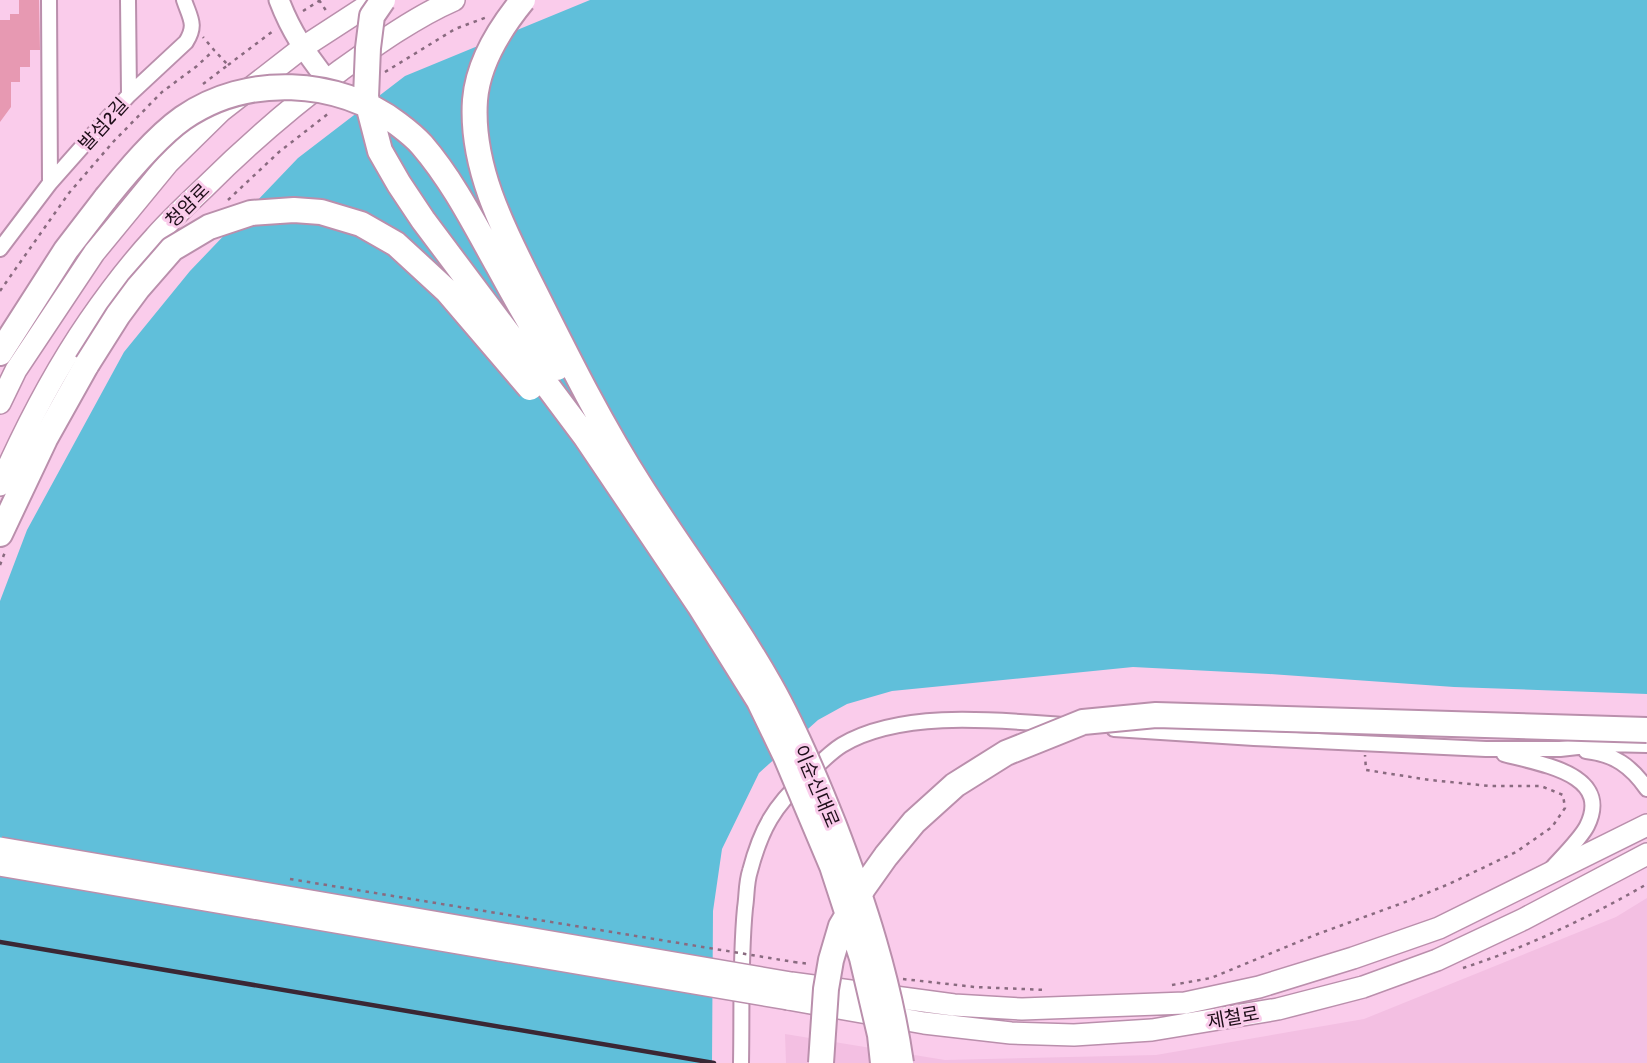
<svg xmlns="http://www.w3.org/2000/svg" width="1647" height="1063" viewBox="0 0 1647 1063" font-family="Signika,'Noto Sans KR',sans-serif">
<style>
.built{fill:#f3bfe2}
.water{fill:#60bfda}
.building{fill:#e799b2}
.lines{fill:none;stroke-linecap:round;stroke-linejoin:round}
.minor-casing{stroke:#ba8fac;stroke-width:18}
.tertiary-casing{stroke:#ba8fac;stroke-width:23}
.secondary-casing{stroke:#ba8fac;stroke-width:24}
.trunk-casing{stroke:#ba8fac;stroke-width:28}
.path{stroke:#896a7f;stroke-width:2.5;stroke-dasharray:3.5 5;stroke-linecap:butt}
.minor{stroke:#fff;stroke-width:14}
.tertiary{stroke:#fff;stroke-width:19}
.secondary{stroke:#fff;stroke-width:21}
.trunk{stroke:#fff;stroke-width:24}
.rail{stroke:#3a2734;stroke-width:4.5}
.secondary-bridge-casing{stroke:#ba8fac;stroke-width:24;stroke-linecap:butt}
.trunk-bridge-casing{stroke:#ba8fac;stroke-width:28;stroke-linecap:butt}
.path-bridge{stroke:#896a7f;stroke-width:2.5;stroke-dasharray:3.5 5;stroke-linecap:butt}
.secondary-bridge{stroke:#fff;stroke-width:21}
.trunk-bridge{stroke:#fff;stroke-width:24}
.labels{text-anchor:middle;stroke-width:6;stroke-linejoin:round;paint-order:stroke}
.street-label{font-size:19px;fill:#1e0e19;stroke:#facceb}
</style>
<rect width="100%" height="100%" fill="#facceb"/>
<path class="built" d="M1647,898V1063H786L785,1034L945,1060L1156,1055L1364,1019L1616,917Z"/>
<path class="water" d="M590,0H1647V694L1454,687L1269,674L1133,667L892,691L847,704L818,720L759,773L722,849L713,911L712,1063H0V601L27,530L124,352L190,271L298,158L405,76Z"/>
<path class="building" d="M19,0H39L40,50H30V67H20V82H11V107L0,122V20H10V14H19Z"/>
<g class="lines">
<defs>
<path id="minor" d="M49,0L50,183
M128,0L129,95
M0,249L50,183L104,122L129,95L186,42C197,25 190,18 184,0
M1114,729L1254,738L1486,749H1560L1604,744L1647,745
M1586,751C1614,754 1631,766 1647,789
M1504,754C1539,764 1613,773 1587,826C1581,838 1562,857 1552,868
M741,1063C742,1011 740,960 745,908C747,896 746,883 750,871C761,829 774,806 806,777C817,766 829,753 842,745C901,710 996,720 1062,725"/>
<path id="tertiary" d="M279,0C291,32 306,53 327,80"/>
<path id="secondary" d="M0,403L16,370L94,253L168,163L221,111L302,48L376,0
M0,485C25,428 54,372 89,321C109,292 131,263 155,237C170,220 187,204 204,188C247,145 292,106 341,70C376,45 415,17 454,0
M791,983L954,1005L1022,1009L1185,1003L1259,987L1353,958L1439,928L1647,825
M788,999L924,1023L1011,1033L1074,1035L1152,1030L1278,1009L1363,987L1437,960L1524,919L1647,854"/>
<path id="trunk" d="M0,353L66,250L106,198
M0,534L45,439L87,364"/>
</defs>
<use href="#minor" class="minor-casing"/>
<use href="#tertiary" class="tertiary-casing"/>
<use href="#secondary" class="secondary-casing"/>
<use href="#trunk" class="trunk-casing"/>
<path class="path" d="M319,0L327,12
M303,11L319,1
M228,65L273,31
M385,72L455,29L487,17
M203,84L228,65L214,50
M228,200L279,152L329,113
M0,291L69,193L114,141L162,92L197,66L214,50L203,37
M0,565L5,552
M794,962L810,964
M1463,968C1525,948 1590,917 1647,884
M903,979L975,987L1046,990
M1172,985L1211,978L1315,935L1408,901L1449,884L1516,852L1552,827L1565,808L1563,795L1541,786H1490L1430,780L1366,770L1365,755"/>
<use href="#minor" class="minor"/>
<use href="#tertiary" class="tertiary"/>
<use href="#secondary" class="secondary"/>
<use href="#trunk" class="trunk"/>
<path class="rail" d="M0,942L714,1063"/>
<defs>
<path id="secondary-bridge" d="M0,848L791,983
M0,865L788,999"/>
<path id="trunk-bridge" d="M383,0L372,16L368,48L366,97L380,151L399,184L423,220L585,436L699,605L759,701L786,757L832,866L862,958L880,1035L883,1063
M523,0C500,28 478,62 475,100C470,171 508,238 539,300C571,364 602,426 641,487C683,553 731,616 770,685C795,729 815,777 834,825C864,903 889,980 901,1063
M106,198C127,172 156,137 183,118C247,74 337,78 398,124C406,130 415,137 422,145C453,181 475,225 498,266C517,301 536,334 557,368
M87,364L118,315L138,288L172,249L209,227L251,213L294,210L321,212L361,224L396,244L447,291L530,388
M821,1063L826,989L831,960L841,926L864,887L886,856L914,822L955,785L1006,753L1083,722L1156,715L1647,730"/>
</defs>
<use href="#secondary-bridge" class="secondary-bridge-casing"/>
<use href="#trunk-bridge" class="trunk-bridge-casing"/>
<path class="path-bridge" d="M290,879L794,962"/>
<use href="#secondary-bridge" class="secondary-bridge"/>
<use href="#trunk-bridge" class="trunk-bridge"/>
</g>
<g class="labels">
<g class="street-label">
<text transform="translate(103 124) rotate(-48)" y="7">발섬2길</text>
<text transform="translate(187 205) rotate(-45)" y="7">청암로</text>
<text transform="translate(817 786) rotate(67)" y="7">이순신대로</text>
<text transform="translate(1233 1017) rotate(-10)" y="7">제철로</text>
</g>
</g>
</svg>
